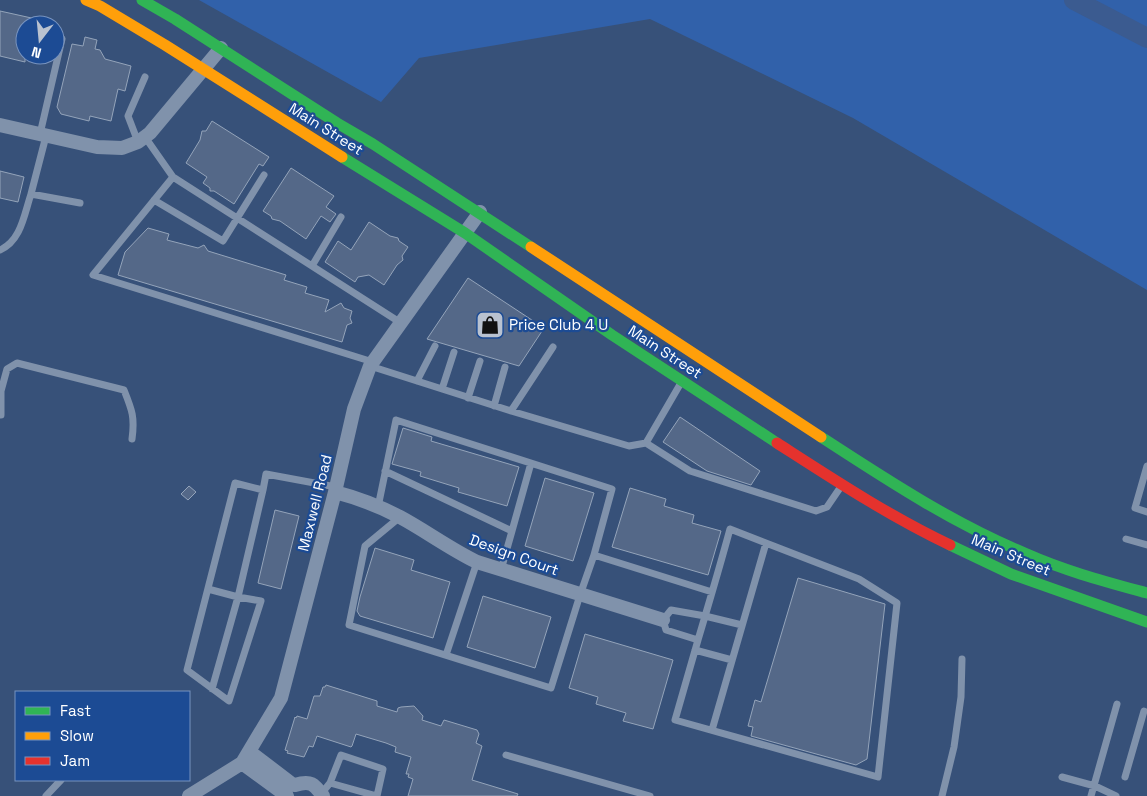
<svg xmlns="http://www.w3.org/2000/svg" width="1147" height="796" viewBox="0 0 1147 796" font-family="'Space Grotesk',sans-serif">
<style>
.green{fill:#3161aa}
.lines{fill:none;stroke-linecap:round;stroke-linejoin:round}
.river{stroke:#3b5b90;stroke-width:20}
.building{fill:#546888;stroke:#94a4ba}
.lane{stroke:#8092ab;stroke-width:7}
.street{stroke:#8092ab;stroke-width:14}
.fast{stroke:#30b455;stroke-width:11}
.slow{stroke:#ff9f0a;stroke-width:11}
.jam{stroke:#e5322d;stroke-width:11}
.labels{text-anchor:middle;stroke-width:4.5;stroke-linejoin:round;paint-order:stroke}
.street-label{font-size:15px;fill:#fff;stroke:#1c4b94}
.poi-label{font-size:15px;fill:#fff;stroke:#1c4b94;text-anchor:start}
</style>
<rect width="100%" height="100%" fill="#375179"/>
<path class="green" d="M199,0H1147V290L853,118L650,19L419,58L381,102Z"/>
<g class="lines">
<path class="river" d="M1074,0L1147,38"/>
</g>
<path class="building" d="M0,11L45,21V25H25V62L0,56Z
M85,37L97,40L95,49L100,50L105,59L131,66L125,91L118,89L111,121L90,116L89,121L61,114L57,107L72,44L83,46Z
M212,121L269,157L263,166L259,164L234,204L214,191H210V188L203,183L207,177L186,163L200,140L202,131H206Z
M291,168L334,196L326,207L336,214L330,222L321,216L306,239L280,221L272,219L271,216L263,211Z
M0,171L24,177L18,202L0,198Z
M369,222L390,236L398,238L399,241L408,247L402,256L403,260L397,265L384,285L369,275L358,277L355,282L325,262L338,241L351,250Z
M148,228L169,234L167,240L198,248L204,245L208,251L286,275L284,280L307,287L305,293L329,300L325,312L341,303L344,308L352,311L350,318L352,323L347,325L342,342L118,275L125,252Z
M468,278L544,328L519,366L427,339Z
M680,417L760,471L751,485L707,471L663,442Z
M403,428L432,437L431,441L519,467L507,506L458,492L459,488L420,476L421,472L392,464Z
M545,478L594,493L573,561L525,546Z
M189,486L196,492L188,500L181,494Z
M630,488L666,499L664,506L694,515L692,523L721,531L708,575L612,547Z
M275,510L299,516L281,589L258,583Z
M375,548L414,560L411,570L450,582L433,638L360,616L357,611L360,597Z
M798,578L885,604L867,759L856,765L751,736L753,727L748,726L755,700L761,702Z
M483,596L551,617L535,668L467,647Z
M585,634L673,660L653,729L623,721L626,713L596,704L598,697L569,688Z
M326,685L377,701V706L397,712L398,708L401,707L414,706L423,716L422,720L441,726L444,720L477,730L479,734L476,743L482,746L472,780L518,794L517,796H408L413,779L408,777L409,774H406L411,757L395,752L396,747L386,743L356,734L352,746L351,747L317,736L313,747L309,746L304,757L287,753L288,751L285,750L295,717L296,718L297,716L307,719L314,696H320L323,687H325Z"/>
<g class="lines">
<path class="lane" d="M40,134L62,39
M46,136L31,194L80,203
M145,137L173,177L401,323
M138,142L128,116L145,77
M173,177L93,275L373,362
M154,200L223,241L264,175
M0,250C21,241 24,215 31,194
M312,266L341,217
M370,366L511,411L553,347
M417,381L435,346
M682,381L646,443L690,471L816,511L827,507L842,485
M442,389L454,352
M468,398L480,361
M494,406L505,367
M511,411L629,446L646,443
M1,415V391L7,369L17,363L124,390C132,410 135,417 132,439
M1147,466L1135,508L1147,512
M385,471L512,531L501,570
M263,490L238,597L261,601L229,701L187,670L235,483L263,490L266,474L336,487
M378,507L396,420L612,489L594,555L712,592
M400,517L365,546L349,625L551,688L580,595L594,555
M512,531L531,463
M1126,539L1147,545
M208,589L238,597L212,689
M698,640C709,603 720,566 730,529L859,579L897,603L878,777L675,720L698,640L666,630L663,620L671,610L705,616L742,625
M695,650L732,660
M446,655L477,562
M712,730L766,543
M506,755L650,796
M1062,777L1095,786L1116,796
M1125,777L1144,711
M330,783L377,796
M321,794L330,783L341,755L383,769L377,796
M46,796L61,780
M942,796L954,747L961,697L962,659
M1091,796L1117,704"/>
<path class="street" d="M0,125L97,147L122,148L138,142L150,133L221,48
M335,492C358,498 379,506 400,517C426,531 450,549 477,562L663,620
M250,752L292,784L295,785C311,780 314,784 323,796
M242,763L287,796
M189,796L242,763L281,698L335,492L354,409L370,366L480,212"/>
<path class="fast" d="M142,0L175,19L337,123L373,144L531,247
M342,157L465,233L612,335L777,443
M821,437C887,480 954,524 1027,554C1065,571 1107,582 1147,593
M950,545L1011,574L1147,622"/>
<path class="slow" d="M86,0L100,6L165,45L342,157
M531,247L821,437"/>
<path class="jam" d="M777,443C833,479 889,516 950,545"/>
</g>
<defs>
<symbol id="shop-square" viewBox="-11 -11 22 22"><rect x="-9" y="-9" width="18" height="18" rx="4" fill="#b9c2d0" stroke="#1c4b94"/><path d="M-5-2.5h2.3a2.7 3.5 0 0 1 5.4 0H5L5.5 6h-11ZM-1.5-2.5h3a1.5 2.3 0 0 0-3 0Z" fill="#111"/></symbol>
</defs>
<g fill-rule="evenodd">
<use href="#shop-square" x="474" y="309" width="32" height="32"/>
</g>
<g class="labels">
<g class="street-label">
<text transform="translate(326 129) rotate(32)" y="5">Main Street</text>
<text transform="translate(665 352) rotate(33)" y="5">Main Street</text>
<text transform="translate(315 503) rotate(-76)" y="5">Maxwell Road</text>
<text transform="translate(514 555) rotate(20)" y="5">Design Court</text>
<text transform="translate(1011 555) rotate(23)" y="5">Main Street</text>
</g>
<g class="poi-label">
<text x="509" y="330">Price Club 4 U</text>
</g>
</g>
<rect x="15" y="691" width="175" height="90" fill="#1c4b94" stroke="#7793bf"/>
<rect x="25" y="707" width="25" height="8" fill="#30b455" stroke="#7793bf"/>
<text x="60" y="716" font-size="15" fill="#ffffff">Fast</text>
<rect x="25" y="732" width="25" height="8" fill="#ff9f0a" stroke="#7793bf"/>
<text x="60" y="741" font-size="15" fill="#ffffff">Slow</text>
<rect x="25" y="757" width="25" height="8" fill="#e5322d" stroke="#7793bf"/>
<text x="60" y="766" font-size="15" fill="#ffffff">Jam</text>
<g transform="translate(40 40) rotate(196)"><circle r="24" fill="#1c4b94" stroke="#7793bf"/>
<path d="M0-4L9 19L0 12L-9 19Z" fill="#b9c2d0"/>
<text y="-8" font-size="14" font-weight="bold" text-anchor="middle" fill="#ffffff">N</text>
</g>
</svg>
